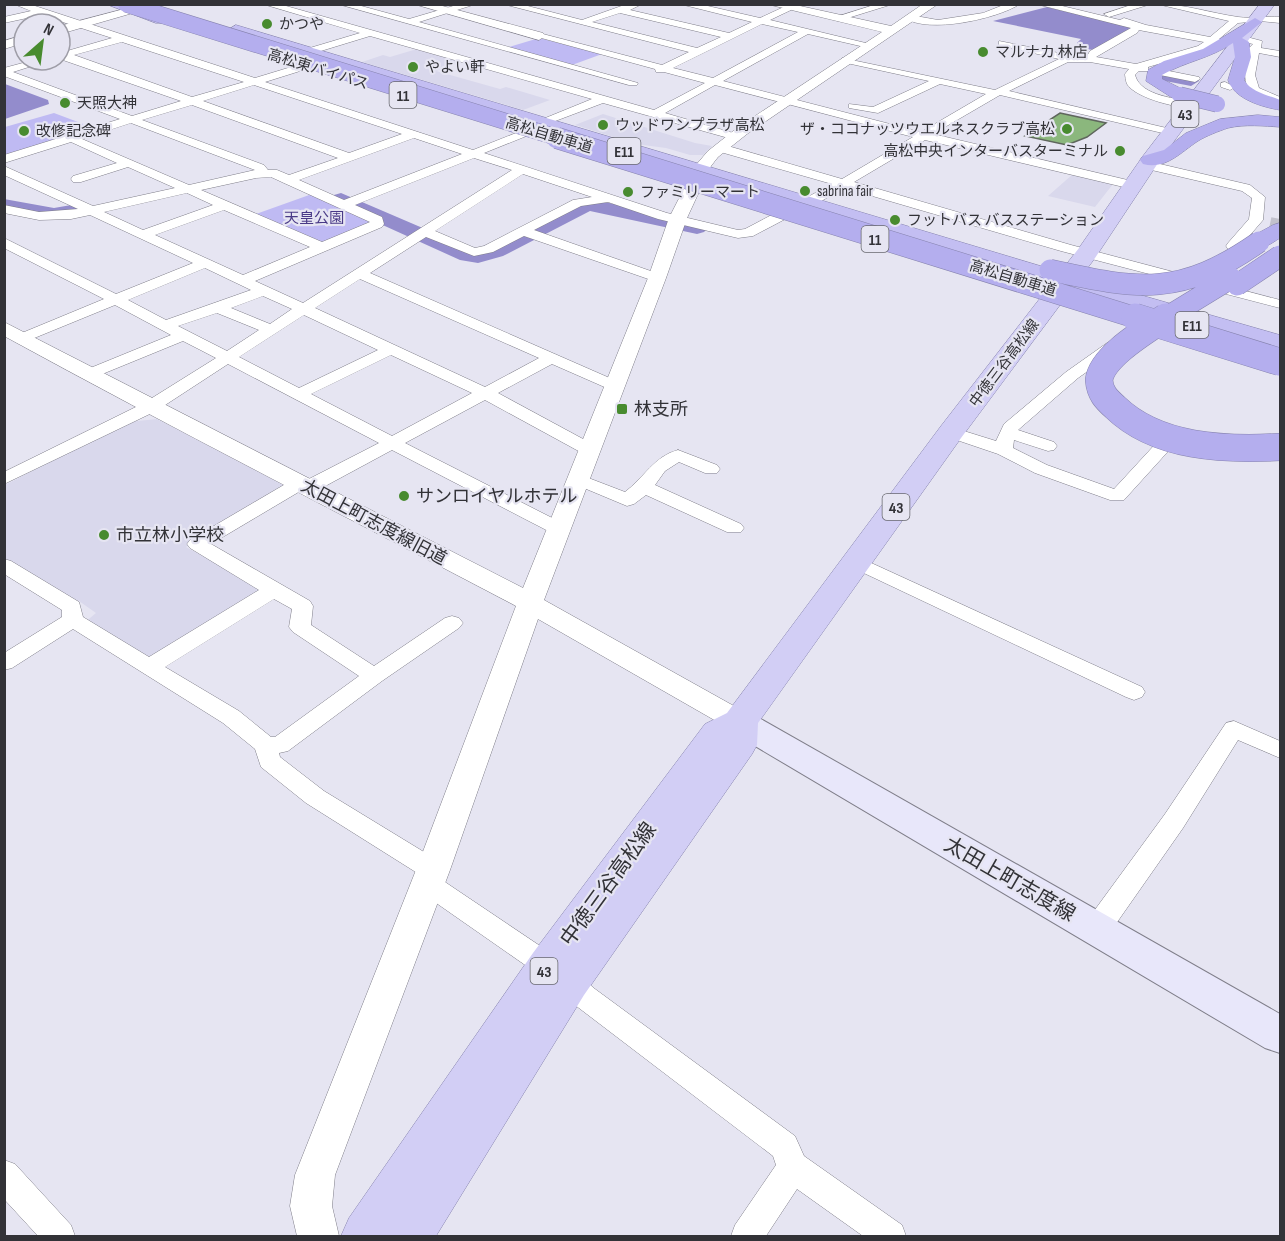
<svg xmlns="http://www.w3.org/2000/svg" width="1285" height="1241" viewBox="0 0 1285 1241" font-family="'Sofia Sans Condensed','Noto Sans JP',sans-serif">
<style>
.built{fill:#d9d8ec}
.green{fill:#bfbaf3}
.water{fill:#938ccc}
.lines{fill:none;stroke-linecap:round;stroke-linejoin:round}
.river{fill:#938ccc;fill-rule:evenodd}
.building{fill:#8bb77d;stroke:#5f665d;stroke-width:1.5}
.minor-tunnel{stroke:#c2c1cd;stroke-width:14;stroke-dasharray:14 7;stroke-linecap:butt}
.minor-casing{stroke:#7f7e89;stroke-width:1}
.tertiary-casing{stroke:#7f7e89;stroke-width:1}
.secondary-casing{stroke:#7f7e89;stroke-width:2}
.primary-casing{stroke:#8683ae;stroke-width:1}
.trunk-casing{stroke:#8683ae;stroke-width:1}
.motorway-casing{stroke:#8683ae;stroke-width:1}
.minor{fill:#fff;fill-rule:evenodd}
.tertiary{fill:#fff;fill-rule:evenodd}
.secondary{fill:#e8e7fa;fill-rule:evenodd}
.primary{fill:#d2cef5;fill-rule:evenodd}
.trunk{fill:#c3bef2;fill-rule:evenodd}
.motorway{fill:#b4aeee;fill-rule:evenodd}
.motorway-bridge-far2-casing{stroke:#8683ae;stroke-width:17;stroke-linecap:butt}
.motorway-bridge-far1-casing{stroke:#8683ae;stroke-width:22;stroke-linecap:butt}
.motorway-bridge-casing{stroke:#8683ae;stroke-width:28;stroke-linecap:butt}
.motorway-bridge-far2{stroke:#b4aeee;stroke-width:16}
.motorway-bridge-far1{stroke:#b4aeee;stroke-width:21}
.motorway-bridge{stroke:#b4aeee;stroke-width:27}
.poi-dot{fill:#488b2f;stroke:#e6e5f2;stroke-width:2}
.labels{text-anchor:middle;stroke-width:4.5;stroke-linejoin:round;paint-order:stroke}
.far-poi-label{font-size:15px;fill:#323237;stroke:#e6e5f2;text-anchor:start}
.far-street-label{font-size:15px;fill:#323237;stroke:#e6e5f2}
.far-park-label{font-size:15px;fill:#493a87;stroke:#e6e5f2}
.shield{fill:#e6e5f2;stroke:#68686f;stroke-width:1.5}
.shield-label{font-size:16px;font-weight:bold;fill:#323237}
.poi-label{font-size:18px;fill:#323237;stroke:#e6e5f2;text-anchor:start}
.street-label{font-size:18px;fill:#323237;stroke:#e6e5f2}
.near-street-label{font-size:21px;fill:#323237;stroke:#e6e5f2}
</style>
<rect width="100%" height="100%" fill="#e6e5f2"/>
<path class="built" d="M417,49L461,62L436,71L500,89L506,87L550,100L523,110L362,62L383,55L390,57Z
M603,114L695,143L712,146L703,155H690L666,148L636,144L575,125Z
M1073,174L1113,184L1095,207L1048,196Z
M157,419L288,486L222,523L186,547L264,590L150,662L84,623L96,613L79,601L64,598L5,559V485L128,422Z"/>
<path class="green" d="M539,38L602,54L572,65L509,47Z
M54,113L94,128L5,157V127Z
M312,194L371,221L368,225L320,243L256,214Z"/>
<path class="water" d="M1047,7L1133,28L1094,50L1077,48L1081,45L1077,43L1081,39L993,21Z
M5,84L48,100L49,104L5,119Z"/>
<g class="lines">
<path class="river" d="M1166,71L1197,77L1199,81L1191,86L1160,80L1158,76L1160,72Z
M341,193L432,232L477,249L587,198L704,224L708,228L704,232L697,234L590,211L503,256L478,263L460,260L334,203L331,199L334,195Z
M4,199L54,208L83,203L90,205L93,209L90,213L54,220L4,211Z"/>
</g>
<path class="building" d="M1060,113L1106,123L1087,137L1067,145L1025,136Z"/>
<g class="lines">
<path class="minor-tunnel" d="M1270,224L1280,226"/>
<defs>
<path id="minor" d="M14,4H29L255,78L324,57H332V61L265,82L473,150L521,131H529V135L484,153L667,213L738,230L745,229L783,209H793L795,212L793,215L753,236L738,238L658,219L608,202L581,206L534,230L662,275L664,278L662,281L657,282L524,236L493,252L474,256L426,237L370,273L621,383L623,386L621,389H609L552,364L498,393L596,446L599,450L596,454H584L485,400L405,443L566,525L569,529L566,533H552L392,450L316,491L309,493L302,490L211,544L310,601L313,606L311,625L374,666L445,618L452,616L459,618L463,623L459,628L382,681L288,751L279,753L280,757L324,791L442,863L446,870L439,878L558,958L595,989L795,1136L804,1156L902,1225L906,1236H863L797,1189L766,1236H731L735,1225L776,1165L773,1156L575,1005L538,974L419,891L415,884L422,876L306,803L261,767L255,749L223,723L73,629L12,668L4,670V653L62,617V610L4,574V559L11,561L79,602L83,617L149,657L259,590L190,548L187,544L190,540L294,479L300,477L307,480L379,443L228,364L156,411L4,484V472L144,403L216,358L183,341L95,377H83L81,374L83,371L171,335L115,305L27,341H17L14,338L17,335L104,299L4,248V238L116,294L193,263L90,215L71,219L39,220L4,213V205L39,212L78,209L4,175V166L93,206L175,188L128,167L81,182H73L71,179L73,176L117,163L71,142L4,163V155L120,119L4,76V68L34,60H51L13,72L132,116L181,101L60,59V53L112,38L41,15L4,23V17L31,11ZM122,42L244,82L192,97L74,55ZM254,85L402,134L349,153L203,101ZM192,105L338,158L289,175L277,170H268L264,165L142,120ZM131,123L255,170L189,185L82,139ZM414,138L462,154L344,200L299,180ZM474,158L512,170L303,303L255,281L382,227L384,224L382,217L355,205ZM523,174L592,197L573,200L484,246L475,248L435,231ZM271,177L284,183L370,222L322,242L201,190L256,178ZM187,193L213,205L143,230L104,212ZM224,210L310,247L243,275L155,235ZM205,268L251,290L166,320L128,300ZM360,279L539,358L485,387L315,308ZM263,296L292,309L270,324L231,308ZM217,313L259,330L227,351L178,326ZM304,315L378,350L299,388L239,357ZM391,355L472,393L392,436L311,394ZM274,599L292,609L289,627L293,632L359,676L275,737H271L239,711L165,667Z
M263,4H279L654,110L705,83L664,72H656L655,69L534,36L539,33L662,65L689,52L503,4H520L582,20L627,4H642L630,10L729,33L752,22L680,4H699L760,18L788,5L791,6V10L770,20L874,45L869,48L808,34L723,81L921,132L986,94L940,84L878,113L849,108V104L873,107L929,81L842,62V58L995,90L1059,59L999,45V41L1074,56H1087L1090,51L1131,28L1036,4H1054L1120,20L1124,18L1146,25L1210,37L1229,21L1157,4C1185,4 1210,13 1238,17C1252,19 1265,16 1280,17V23L1260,21L1238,23L1219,39L1222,41L1220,43H1214L1206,50L1148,67V71H1139L1135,75C1141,97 1178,98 1196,103V107C1181,110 1135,98 1127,84C1126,82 1125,75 1125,74L1129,69L1090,62H1068L1009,91L1175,130V134L1171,135L1000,95L933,134L1136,182L1138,185L1136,188L1132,189L925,140L854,182L1071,245L1280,300V308L1061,251L845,188L812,206H802L801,203L802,200L832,184L717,151L715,148L721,144L842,179L913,137L715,85L665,113L740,135V139H732L603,103L542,126L536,123L538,121L592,99L370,36L311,54H303V50L360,33ZM620,13L721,37L697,48L592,22ZM762,24L798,32L713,78L673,68ZM1139,30L1144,31L1204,42L1198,46L1136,64L1096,57L1137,33Z
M338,4H354L409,19L460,4H476L419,22L638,83L637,85H629Z
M877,4H893L838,21L833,18Z
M1006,4H1020C997,19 928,34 905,18L910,15L938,20L983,13Z
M1134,4H1151L1109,17L1104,14Z
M1243,36L1262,41L1261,48L1280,51V57L1259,53L1255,75L1259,88L1280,97V103C1246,96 1239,85 1250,51L1248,49L1253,44L1240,41V37Z
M1164,70L1199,77L1200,79L1195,82L1160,75V71Z
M1225,82L1235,87L1230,90L1221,87V83Z
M1147,161L1250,185L1265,197L1263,220L1238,249H1228L1226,246L1228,243L1249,219L1252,198L1242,191L1143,168L1141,165Z
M1113,341L1119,343L1121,346L1119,349L1078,378L1018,430L1054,442L1057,446L1054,450L1048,451L1014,440L1013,448L1047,465L1114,489L1160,439H1172L1175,443L1172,447L1124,500H1110L1035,473L998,454L945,436L942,432L945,428L951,427L996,441L1004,424L1066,372L1107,343Z
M678,450L717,465L720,469L717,473H705L679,462L665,471L655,485L741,524L744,528L741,532H727L646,495L634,504L627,506L572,483L569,479L572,475L578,474L625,492C644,478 654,456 678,450Z
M856,556L1142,687L1145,692L1142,697L1134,700L1126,697L849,566L846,562L849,558Z
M1234,721L1280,741V758L1238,740L1183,828L1106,938L1096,941L1086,938L1083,930L1086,922L1165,814L1226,723Z
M4,1160L15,1164L71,1225L75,1236H38L4,1199Z"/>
<path id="tertiary" d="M143,4H164L60,34V26Z
M414,4H435L543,33L545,36L539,40Z
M767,4H791L891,26L923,4H938L747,134L718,157L711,166L687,218L666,278L544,600L750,715L755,722L750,729L740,732L730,729L538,619L450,870L335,1175L332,1206L339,1236H297L290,1206L295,1175L416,870L516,606C345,516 174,429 4,336V322L523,588L648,278L669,218L696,165L708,151L737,128L882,32Z
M24,35V43L4,49V41Z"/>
<path id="secondary" d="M740,711L752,714L1280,1014V1053L1265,1048L728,730L724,722L728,714Z"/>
<path id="primary" d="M1260,4H1275L1158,163L1095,258L961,438L758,723L757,745L752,754L584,995L436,1236H341L349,1218L533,953L705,724L727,713L941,426L1079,248L1143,156Z"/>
<path id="trunk" d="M106,4H129L166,17L168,20L166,23H156Z
M236,25L1074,276L1280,335V350L1058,286L231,33L228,30Z"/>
<path id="motorway" d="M1255,18L1262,22L1242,38L1249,42L1251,57L1244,80C1251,92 1268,95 1280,100V110C1262,107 1234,99 1228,80L1235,57L1233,43C1209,59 1187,61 1162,75V79L1186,91L1189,95L1186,99H1174L1146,81L1148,70L1164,61L1203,49Z
M1258,115L1280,117V127C1264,126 1245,124 1228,128C1219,131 1206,136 1198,141C1181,152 1166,170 1143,164L1140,160L1143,156L1164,150L1186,133L1220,119Z
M1280,223V238C1270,244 1264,250 1251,247L1248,242L1251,237L1273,225Z"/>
</defs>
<use href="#minor" class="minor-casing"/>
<use href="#tertiary" class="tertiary-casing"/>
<use href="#secondary" class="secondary-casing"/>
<use href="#primary" class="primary-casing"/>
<use href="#trunk" class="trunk-casing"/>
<use href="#motorway" class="motorway-casing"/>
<use href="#minor" class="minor"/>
<use href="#tertiary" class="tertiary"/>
<use href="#secondary" class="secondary"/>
<use href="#primary" class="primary"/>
<use href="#trunk" class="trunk"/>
<use href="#motorway" class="motorway"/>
<defs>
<path id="motorway-bridge-far2" d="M126,4L562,139
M1180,95L1217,104"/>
<path id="motorway-bridge-far1" d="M557,138L1140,319
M1050,270C1140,290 1180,297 1259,242
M1237,285L1280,256
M1164,319L1231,278"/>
<path id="motorway-bridge" d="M1135,317L1280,362
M1166,317C1147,330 1102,356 1099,380C1100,393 1106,399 1115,407C1157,448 1225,450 1280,447"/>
</defs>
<use href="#motorway-bridge-far2" class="motorway-bridge-far2-casing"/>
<use href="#motorway-bridge-far1" class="motorway-bridge-far1-casing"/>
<use href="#motorway-bridge" class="motorway-bridge-casing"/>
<use href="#motorway-bridge-far2" class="motorway-bridge-far2"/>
<use href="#motorway-bridge-far1" class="motorway-bridge-far1"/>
<use href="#motorway-bridge" class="motorway-bridge"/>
</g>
<g class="poi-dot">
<circle cx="267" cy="24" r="6"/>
<circle cx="983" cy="52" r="6"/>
<circle cx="413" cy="67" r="6"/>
<circle cx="65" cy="103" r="6"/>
<circle cx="603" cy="125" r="6"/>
<circle cx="1067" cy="129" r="6"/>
<circle cx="24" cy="131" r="6"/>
<circle cx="1120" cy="151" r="6"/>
<circle cx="805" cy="191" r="6"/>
<circle cx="628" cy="192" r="6"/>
<circle cx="895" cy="220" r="6"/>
<rect x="616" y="403" width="12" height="12" rx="3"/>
<circle cx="404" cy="496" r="6"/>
<circle cx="104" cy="535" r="6"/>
</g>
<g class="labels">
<g class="far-poi-label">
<text x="279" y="29">かつや</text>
<text x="995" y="57">マルナカ 林店</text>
<text x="425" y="72">やよい軒</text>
<text x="77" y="108">天照大神</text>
<text x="615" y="130">ウッドワンプラザ高松</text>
<text x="1055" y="134" text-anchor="end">ザ・ココナッツウエルネスクラブ高松</text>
<text x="36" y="136">改修記念碑</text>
<text x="1108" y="156" text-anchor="end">高松中央インターバスターミナル</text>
<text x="817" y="196">sabrina fair</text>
<text x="640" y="197">ファミリーマート</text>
<text x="907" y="225">フットバス バスステーション</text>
</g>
<g class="far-street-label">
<text transform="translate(318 69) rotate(17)" y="5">高松東バイパス</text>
<text transform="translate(549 135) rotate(17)" y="5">高松自動車道</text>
<text transform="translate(1013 278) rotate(17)" y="5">高松自動車道</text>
<text transform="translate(1004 363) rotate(-53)" y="5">中徳三谷高松線</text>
</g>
<g class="far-park-label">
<text x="314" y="223">天皇公園</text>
</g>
<g class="shield">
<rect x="389.5" y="82" width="27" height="26" rx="4.5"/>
<rect x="1171.5" y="101" width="27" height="26" rx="4.5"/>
<rect x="607.5" y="138" width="33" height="26" rx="4.5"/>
<rect x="861.5" y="226" width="27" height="26" rx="4.5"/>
<rect x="1175.5" y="312" width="33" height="26" rx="4.5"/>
<rect x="882.5" y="494" width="27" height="26" rx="4.5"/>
<rect x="530.5" y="958" width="27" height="26" rx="4.5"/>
</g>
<g class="shield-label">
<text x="403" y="101">11</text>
<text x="1185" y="120">43</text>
<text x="624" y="157">E11</text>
<text x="875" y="245">11</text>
<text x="1192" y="331">E11</text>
<text x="896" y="513">43</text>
<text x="544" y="977">43</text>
</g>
<g class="poi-label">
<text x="634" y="415">林支所</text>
<text x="416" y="502">サンロイヤルホテル</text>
<text x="116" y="541">市立林小学校</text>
</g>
<g class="street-label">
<text transform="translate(374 522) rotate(28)" y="6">太田上町志度線旧道</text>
</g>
<g class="near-street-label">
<text transform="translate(1010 879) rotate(30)" y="7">太田上町志度線</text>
<text transform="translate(608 884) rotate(-54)" y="7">中徳三谷高松線</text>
</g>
</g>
<rect width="1285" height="1241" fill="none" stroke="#323237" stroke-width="12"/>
<g transform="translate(42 42) rotate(28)"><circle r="28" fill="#e6e5f2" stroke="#9e9da7" stroke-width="1.5"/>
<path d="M0-4.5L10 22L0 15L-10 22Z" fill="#488b2f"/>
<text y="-9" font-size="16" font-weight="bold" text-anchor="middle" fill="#323237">N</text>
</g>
</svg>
